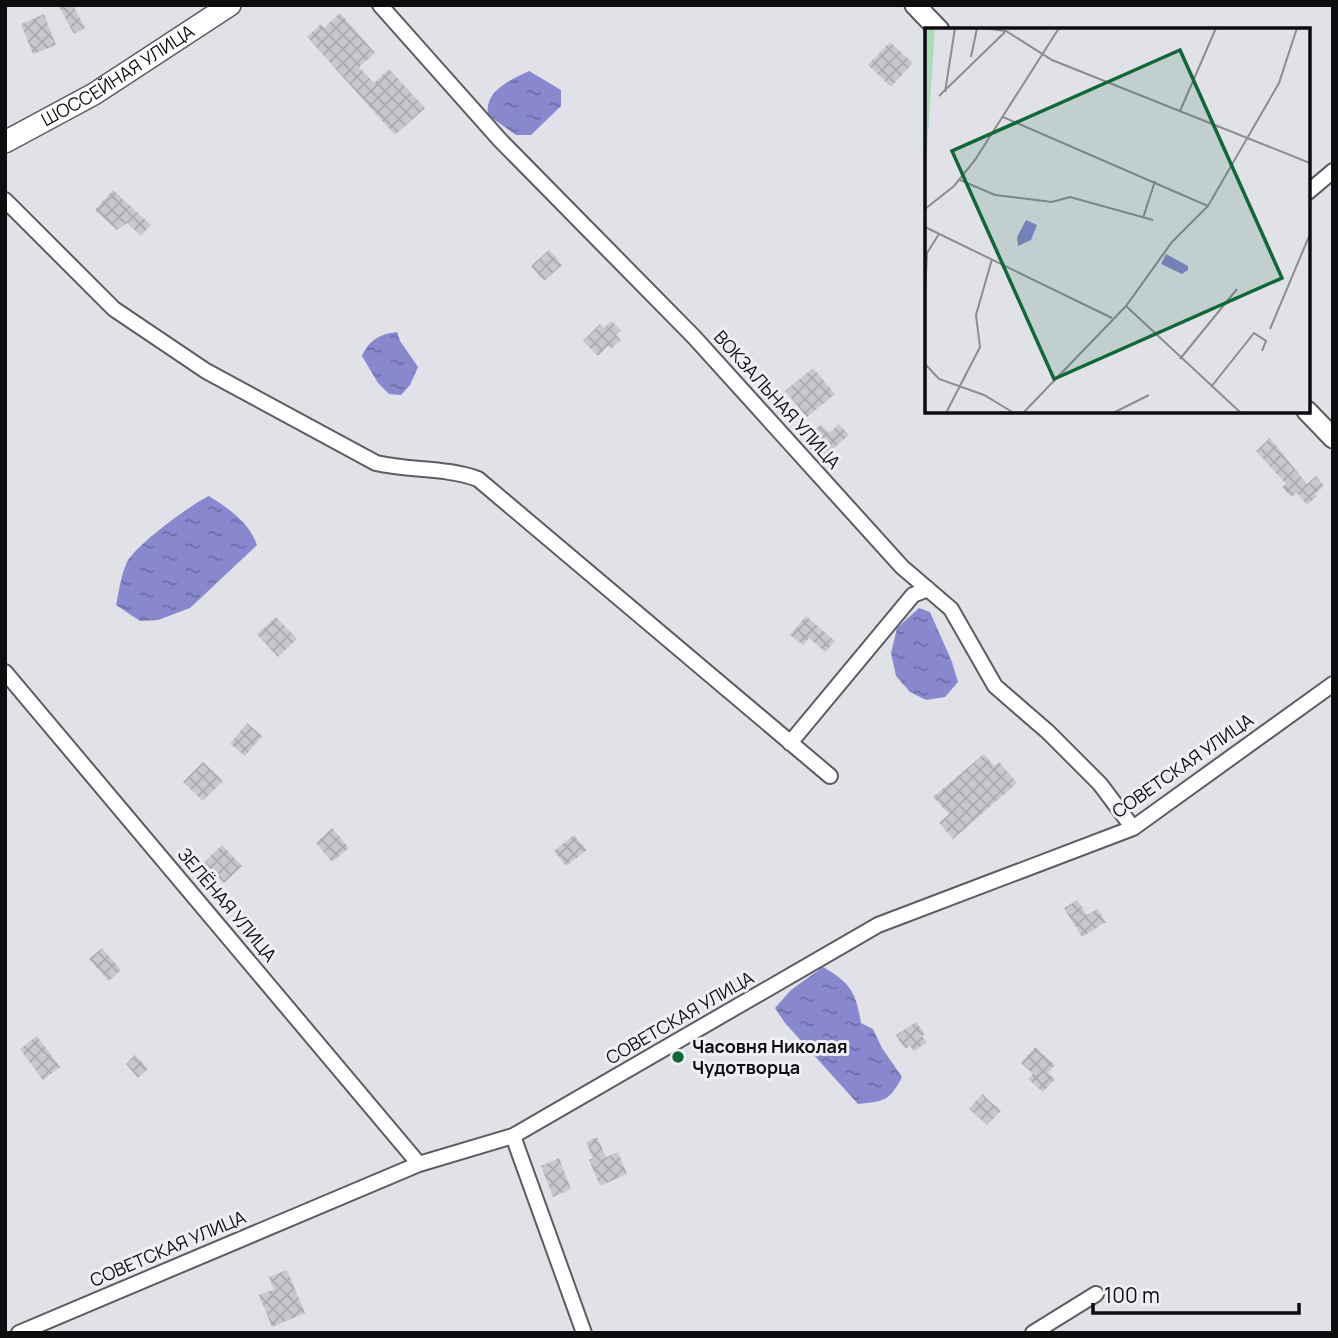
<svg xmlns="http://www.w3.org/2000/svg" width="1338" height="1338" viewBox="0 0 1338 1338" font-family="Manrope,sans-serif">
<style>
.water{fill:url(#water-ripples)}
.building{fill:url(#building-cross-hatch)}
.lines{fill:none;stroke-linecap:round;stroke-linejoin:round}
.street-casing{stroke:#5c5c62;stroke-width:18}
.secondary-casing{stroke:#5c5c62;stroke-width:23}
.primary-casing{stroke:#5c5c62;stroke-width:24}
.street{stroke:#fff;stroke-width:14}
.secondary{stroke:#fff;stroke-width:19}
.primary{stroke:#fff;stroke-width:21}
.poi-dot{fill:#10683a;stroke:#efeff5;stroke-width:2.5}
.labels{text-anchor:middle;stroke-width:6;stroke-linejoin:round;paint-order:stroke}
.street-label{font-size:18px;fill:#0d0d0f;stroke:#efeff5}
.poi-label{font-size:18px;font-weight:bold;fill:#0d0d0f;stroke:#efeff5;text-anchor:start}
.inset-road{fill:none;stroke:#8c8d91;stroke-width:2}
.view{fill:#10683a;fill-opacity:0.15;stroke:#10683a;stroke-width:3.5}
.inset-edge{fill:none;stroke:#0d0d0f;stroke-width:3.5}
</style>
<defs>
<pattern id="water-ripples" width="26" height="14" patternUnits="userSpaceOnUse" patternTransform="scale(1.75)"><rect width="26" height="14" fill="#8788cd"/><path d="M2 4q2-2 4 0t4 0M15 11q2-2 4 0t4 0" fill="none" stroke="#6d6ea5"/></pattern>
<pattern id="building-cross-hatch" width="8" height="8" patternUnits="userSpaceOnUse" patternTransform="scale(1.75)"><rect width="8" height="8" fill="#c7c8ce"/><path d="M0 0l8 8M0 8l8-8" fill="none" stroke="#aaabb0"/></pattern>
</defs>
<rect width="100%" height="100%" fill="#e1e2e8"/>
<path class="water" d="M529,71L561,90V106L531,135H516L488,115C484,91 510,80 529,71Z
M397,332L400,341L418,367L410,385L401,395L389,394L378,383L362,356C369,340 380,334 397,332Z
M209,496C229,509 249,522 257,545L190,608L158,620L140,621L116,605C119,591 121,575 127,562C137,544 190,505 209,496Z
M919,608L930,612L952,662L958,682L945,697L926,700L910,692L896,676L891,653L897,628Z
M823,967C851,983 856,993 861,1023L873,1029L882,1048L902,1077C889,1102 884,1101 858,1104L785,1023L775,1008L791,990Z"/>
<path class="building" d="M58,5H73L85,28L74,34Z
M340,13L375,53L359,67L374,83L389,69L425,108L395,135L307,37L321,24L324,28Z
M44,14L56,45L33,54L21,24Z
M890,42L913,63L891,87L868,65Z
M113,190L151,225L141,236L127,223L117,230L95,210Z
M549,250L562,265L544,281L531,266Z
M611,321L621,330L616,335L621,340L612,348L608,346L598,356L583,341L600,324L604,328Z
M813,368L835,394L807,417L785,391Z
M839,424L849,435L820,460L803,441L821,425L829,433Z
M1270,438L1307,484L1316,476L1324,486L1315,494L1317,496L1307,505L1297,493L1291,497L1282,487L1286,484L1256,451Z
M806,616L835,641L825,652L809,638L803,645L790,635Z
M276,617L297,639L278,657L257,634Z
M247,723L262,736L245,756L230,744Z
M984,754L994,766L999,762L1017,783L953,839L939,823L949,814L933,797Z
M203,762L223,781L203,801L183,782Z
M332,828L349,848L332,862L316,843Z
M574,835L587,850L566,866L554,851Z
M222,845L242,866L224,883L204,862Z
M1077,900L1087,915L1097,909L1106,922L1082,937L1064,908Z
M102,948L121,970L109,981L89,959Z
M916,1022L925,1034L922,1036L927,1042L914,1051L910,1046L905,1049L896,1035Z
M37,1036L60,1067L43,1080L20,1049Z
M1035,1047L1055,1065L1048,1073L1055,1079L1043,1092L1028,1079L1033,1074L1021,1063Z
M135,1055L148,1069L138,1078L126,1064Z
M982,1094L1001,1111L987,1125L969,1109Z
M597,1137L606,1157L618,1152L627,1174L600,1186L589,1160L593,1158L586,1142Z
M559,1158L571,1189L553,1197L541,1166Z
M287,1270L305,1313L272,1327L259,1295L274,1289L269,1277Z"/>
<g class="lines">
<defs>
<path id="street" d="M380,5L500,140L694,337L902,567L951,609L995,686L1048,732L1100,784L1133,828
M1308,192L1333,171
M5,200L114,309L206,371L376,463C411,471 445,467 478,479L830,776
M5,672L419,1164
M790,743L913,595L928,589
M513,1136L584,1333
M19,1333L419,1164L513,1136L878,925L1133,828L1333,684
M1033,1333L1096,1294"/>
<path id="secondary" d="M915,5L939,30
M1307,411L1333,438"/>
<g id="primary">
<path id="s1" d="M5,142L94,94L230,5"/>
</g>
</defs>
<use href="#street" class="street-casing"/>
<use href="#secondary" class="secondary-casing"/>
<use href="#primary" class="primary-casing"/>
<use href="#street" class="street"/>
<use href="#secondary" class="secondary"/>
<use href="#primary" class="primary"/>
</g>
<circle class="poi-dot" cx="678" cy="1057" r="7"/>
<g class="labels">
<g class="street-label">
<text dy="6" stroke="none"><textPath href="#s1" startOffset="131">ШОССЕЙНАЯ УЛИЦА</textPath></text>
<text transform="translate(777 400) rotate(48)" y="6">ВОКЗАЛЬНАЯ УЛИЦА</text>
<text transform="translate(1183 766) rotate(-35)" y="6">СОВЕТСКАЯ УЛИЦА</text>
<text transform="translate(227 905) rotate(50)" y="6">ЗЕЛЁНАЯ УЛИЦА</text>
<text transform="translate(680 1018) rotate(-30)" y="6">СОВЕТСКАЯ УЛИЦА</text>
<text transform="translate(168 1249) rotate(-23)" y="6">СОВЕТСКАЯ УЛИЦА</text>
</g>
<g class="poi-label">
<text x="692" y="1053">Часовня Николая<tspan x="692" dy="21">Чудотворца</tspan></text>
</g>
</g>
<g transform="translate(925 28)">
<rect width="385" height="385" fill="#e1e2e8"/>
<path d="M0,0H10L0,150Z" fill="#a9dcb9"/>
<path d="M101,192L112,197L106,212L93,218L92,209ZM241,226L263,238V242L257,246L236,236Z" fill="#8788cd"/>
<path class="inset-road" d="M58,0L81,3L127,32L385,135M46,29L52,0M20,64L30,0M14,68L80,4M255,83L291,0M78,89L283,178M35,152L70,167L127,174L145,169L228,192M0,181L29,158L50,132L134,0M218,190L230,153M0,199L187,290M0,269L2,225L14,206M201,278L316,385M345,301L385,206M255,331L312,261M0,336L14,351L59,367L89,385M286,359L329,305L341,313L337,323M21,385L55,319L51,287L67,231M98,385L201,278L247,214L283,178L354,55L372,0M188,385L224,367"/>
<path class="view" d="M255,22L357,250L129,351L27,123Z"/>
<rect width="385" height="385" class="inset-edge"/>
</g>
<rect width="1338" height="1338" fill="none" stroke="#0d0d0f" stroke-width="14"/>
<path d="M1093 1303v10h206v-10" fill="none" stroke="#0d0d0f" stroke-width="3.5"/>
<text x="1104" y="1303" font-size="21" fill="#0d0d0f" stroke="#efeff5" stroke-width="5" paint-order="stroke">100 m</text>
</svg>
